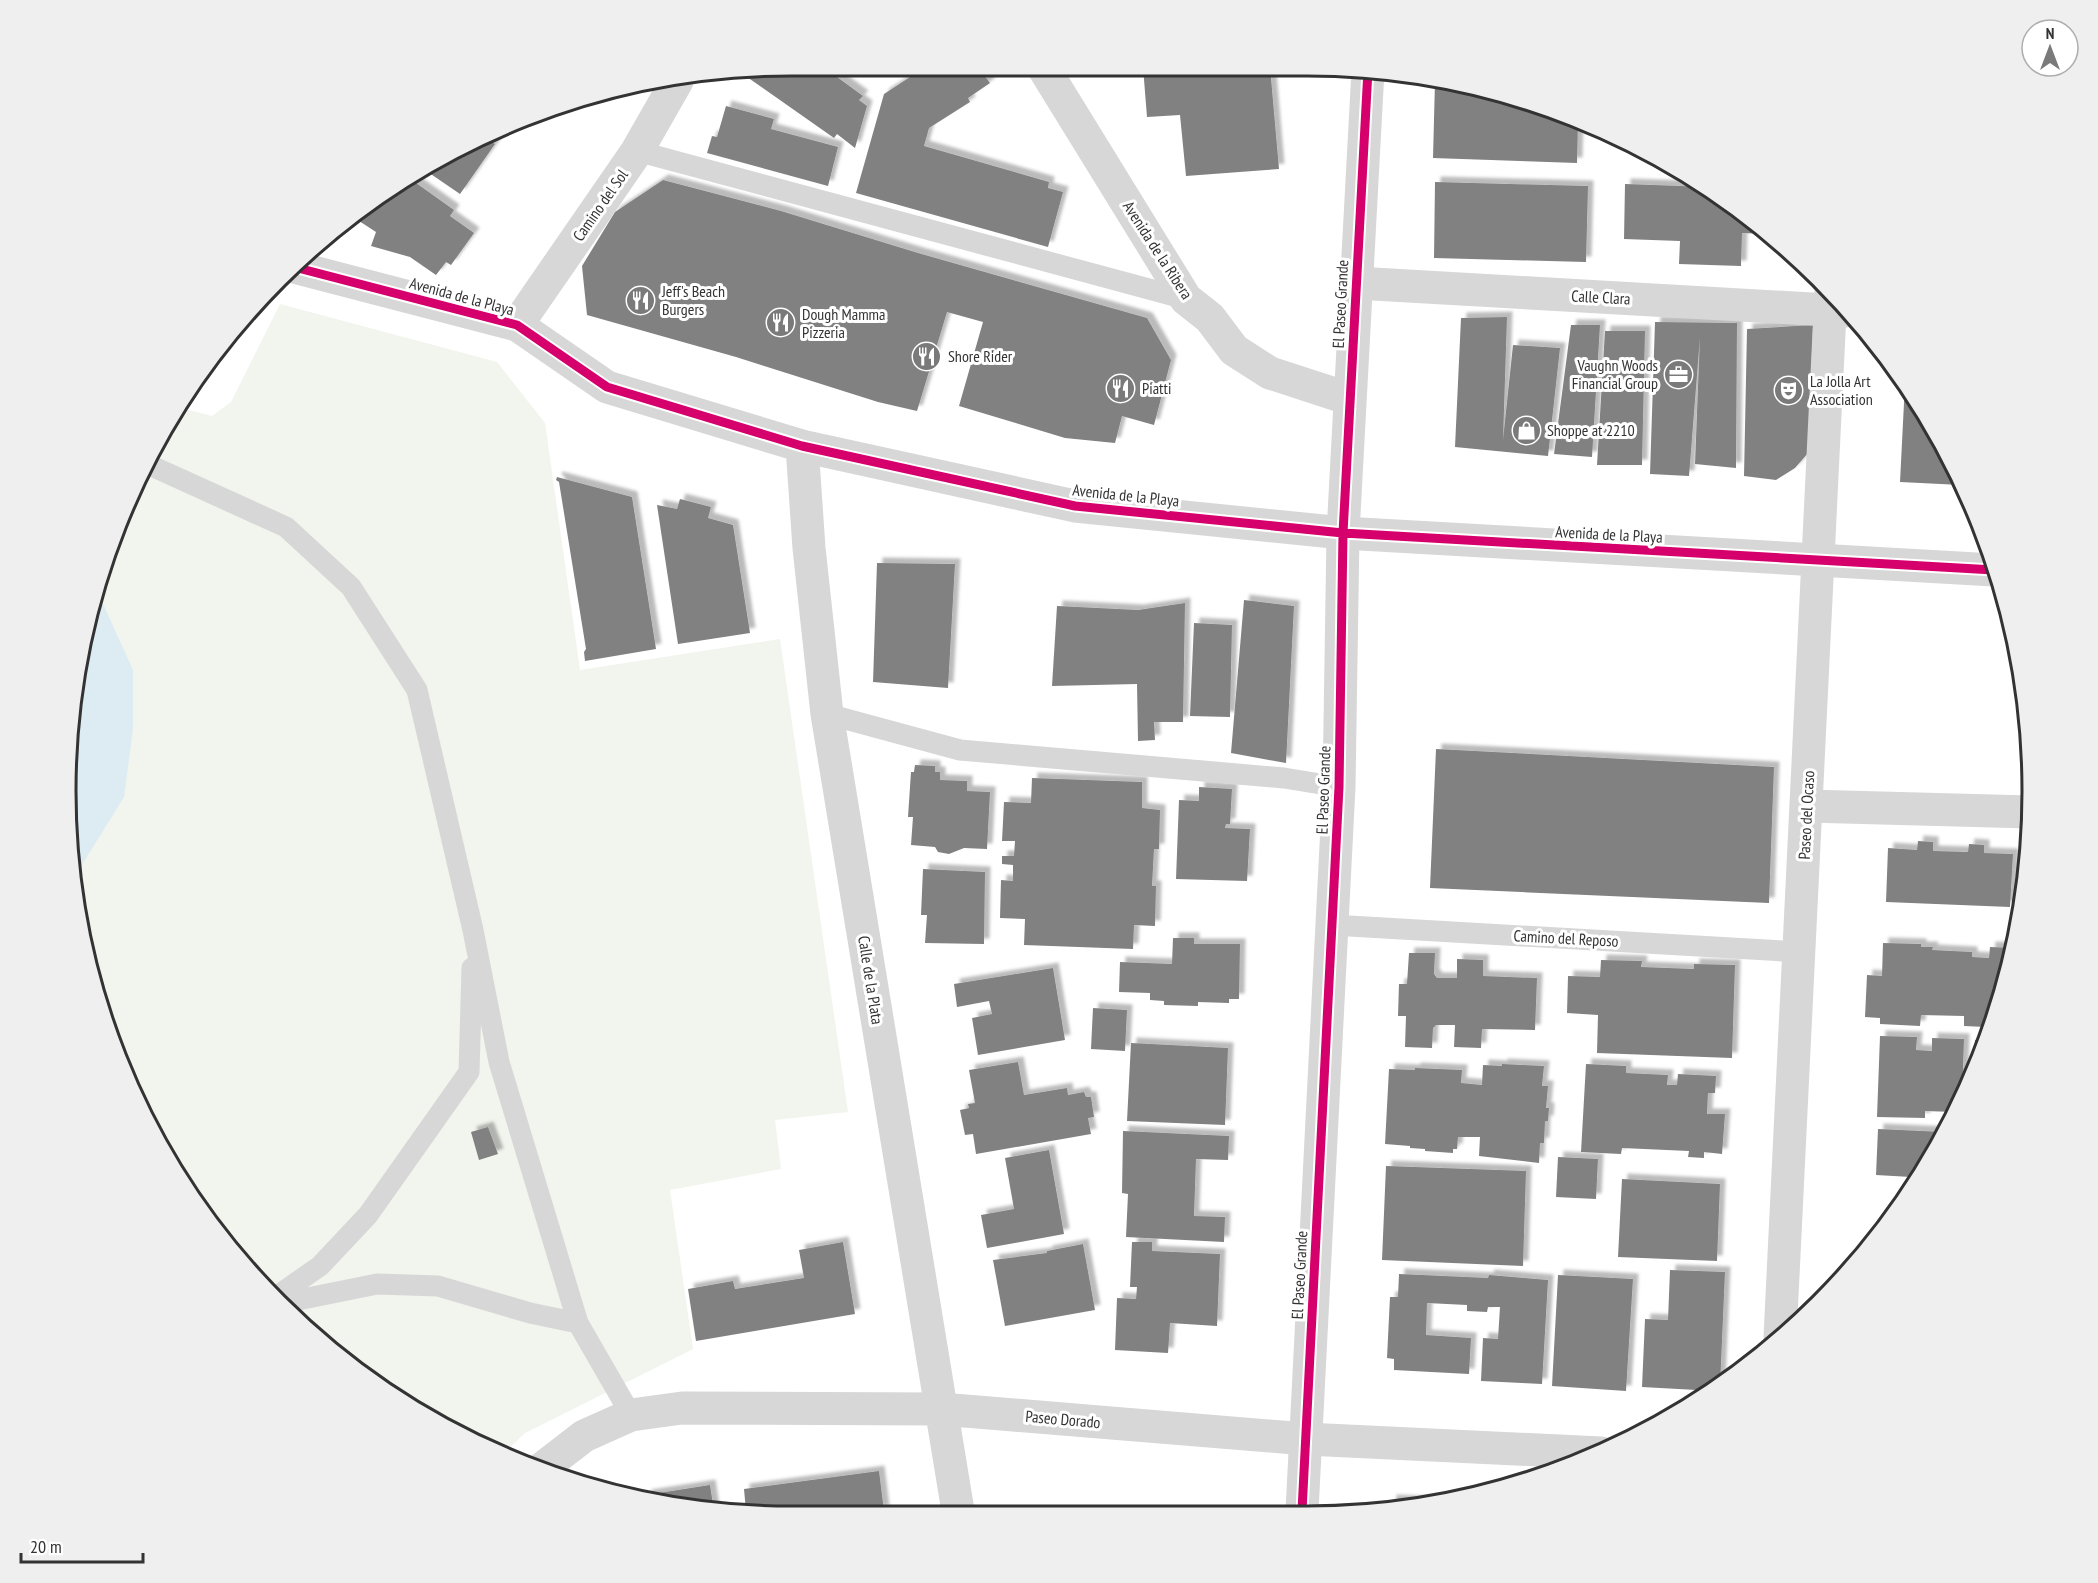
<svg xmlns="http://www.w3.org/2000/svg" width="2098" height="1583" viewBox="0 0 2098 1583" font-family="'PT Sans Narrow',sans-serif">
<style>
.green{fill:#f1f5ed}
.water{fill:#ddebf3}
.building{fill:#818181;filter:url(#shadow)}
.lines{fill:none;stroke-linecap:round;stroke-linejoin:round}
.service{stroke:#d7d7d7;stroke-width:21}
.minor{stroke:#d7d7d7;stroke-width:33}
.tertiary{stroke:#d7d7d7;stroke-width:33}
.cycleway-casing{stroke:#fff;stroke-width:13}
.cycleway{stroke:#d6006c;stroke-width:9}
.labels{text-anchor:middle;stroke-width:6;stroke-linejoin:round;paint-order:stroke}
.street-label{font-size:16px;fill:#333;stroke:#fff}
.poi-label{font-size:16px;fill:#333;stroke:#fff;text-anchor:start}
.rim{fill:none;stroke:#333;stroke-width:3}
</style>
<defs>
<filter id="shadow"><feDropShadow dx="5.5" dy="-5.5" stdDeviation="1.5" flood-color="#0004"/></filter>
</defs>
<rect width="100%" height="100%" fill="#fff"/>
<path class="green" d="M280,304L497,362L545,423L580,670L780,639L848,1112L775,1120L781,1169L670,1190L693,1349L525,1433L503,1454L428,1420L313,1337L188,1195L105,1025L68,839L80,650L141,470L177,407L212,416L231,402Z"/>
<path class="water" d="M97,600L104,606L133,670V729L124,797L75,876L68,839L80,650Z"/>
<path class="building" d="M792,66H822L863,96L859,100L867,106L855,148L837,134L834,138L747,77L748,75L745,72Z
M927,66L978,67L990,83L968,98L970,102L929,128L924,146L1049,182L1048,188L1063,192L1048,247L856,193L884,94Z
M1143,67H1270L1279,169L1186,176L1180,115L1147,117Z
M1435,81L1495,91L1578,122L1577,163L1433,158Z
M726,106L774,119L771,129L838,147L828,186L707,153L712,136L717,137Z
M487,139L495,144L460,194L422,168L428,163Z
M409,178L454,210L450,216L474,233L451,265L446,262L436,275L410,257L371,246L376,232L356,219Z
M663,180L781,211L918,253L1147,318L1171,360L1154,425L1122,416L1115,443L1065,438L959,406L983,322L947,312L917,411L878,402L736,357L587,315L582,266L615,212Z
M1435,182L1588,186L1586,262L1434,258Z
M1625,184L1708,187L1765,234L1742,233L1741,266L1679,264L1680,241L1624,239Z
M1507,317L1503,440L1513,345L1560,348L1548,456L1455,447L1461,318Z
M1655,322L1737,323L1736,468L1695,464L1700,337L1689,476L1650,474Z
M1571,325H1600L1592,457L1554,454Z
M1813,325L1808,453L1795,468L1776,480L1744,476L1747,329Z
M1605,331H1645L1642,465H1597Z
M1905,383L1910,388L1961,485L1900,482Z
M557,477L632,497L656,649L585,661L584,652L586,649L559,482L556,480Z
M680,499L711,507L708,518L733,525L750,633L678,644L657,505L677,509Z
M877,563L955,564L948,688L873,682Z
M1244,600L1294,606L1286,763L1231,753Z
M1185,603L1183,722H1154L1155,740L1138,741L1137,684L1052,686L1057,606L1138,610Z
M1194,623L1232,625L1230,717L1190,716Z
M1436,749L1774,767L1769,903L1430,888Z
M915,765L935,766V772H940V780L967,781V791L990,792L987,849L964,848L949,854L938,852L935,847L911,845L913,817H908L911,772H914Z
M1032,778L1142,782V808L1160,810L1159,849H1154L1152,886H1156L1155,926L1134,925L1133,949L1024,945L1025,919L1000,918L1001,880L1013,881V865L1002,864V856H1014L1015,841H1002L1004,802L1031,803Z
M1199,787L1232,789L1230,824H1226L1225,828L1250,829L1247,881L1176,879L1179,800L1199,801Z
M1918,841L1933,842V851L1968,852L1969,844L1984,845V853L2013,854L2010,907L1886,902L1888,848L1917,850Z
M923,869L985,872L984,944L925,943L927,915H921Z
M2015,902H2021L2018,933L2015,943H2012Z
M1173,938H1194V944H1240L1239,999H1229V1003L1198,1002V1006L1164,1005V1001L1150,1000V993L1119,992L1120,962L1172,964Z
M1883,943L1921,944V947H1933L1932,950L1972,952V957L1989,958L1990,947L2014,948L1989,1030L1986,1027L1964,1026V1016L1921,1015L1920,1026L1880,1024V1018L1865,1017L1867,975L1882,976Z
M1409,953H1435L1434,974L1437,978H1457V959L1483,960V976L1537,978L1535,1030L1482,1029L1481,1048L1454,1047L1455,1025H1436L1433,1028L1432,1048L1405,1047L1406,1016H1398L1399,984H1407Z
M1601,960L1642,961L1641,967L1694,969V964L1735,965L1732,1058L1597,1053L1598,1015L1567,1013L1568,976L1600,977Z
M1053,968L1065,1040L978,1055L972,1018L992,1014L989,1001L957,1007L954,984Z
M1093,1008L1127,1010L1125,1051L1091,1049Z
M1880,1036L1917,1037L1916,1050L1932,1051V1038L1964,1039L1962,1097L1954,1112L1925,1111V1118L1877,1117Z
M1975,1040L1985,1041L1973,1076Z
M1131,1043L1228,1048L1225,1125L1127,1121Z
M1018,1062L1024,1095L1067,1088L1068,1095L1084,1092L1086,1097H1091L1094,1117L1088,1118L1091,1134L976,1154L973,1134L965,1135L960,1110L969,1108L968,1104L975,1103L969,1070Z
M1502,1064L1544,1066L1542,1086H1548L1546,1108H1549L1548,1121H1545L1544,1143H1540L1539,1163L1479,1156L1480,1137H1458L1457,1149H1453V1153L1425,1151V1149L1410,1148V1146L1385,1144L1389,1069L1415,1070V1068L1462,1070L1461,1083L1482,1085L1483,1065L1502,1066Z
M1586,1064L1626,1066V1073L1668,1075L1667,1085H1677L1678,1074L1716,1076L1715,1093H1708L1707,1114H1725L1722,1154L1704,1152V1158L1688,1157L1689,1151L1622,1148L1621,1154L1581,1152Z
M488,1127L498,1154L479,1160L471,1132Z
M1878,1129L1943,1132L1913,1188H1910L1911,1177L1876,1175Z
M1123,1131L1229,1136L1228,1160L1196,1159L1194,1216L1225,1217L1224,1242L1126,1237L1128,1194L1122,1193Z
M1049,1150L1064,1234L987,1248L981,1215L1014,1209L1005,1158Z
M1558,1157L1598,1159L1596,1199L1556,1197Z
M1386,1166L1526,1171L1523,1266L1382,1260Z
M1622,1179L1720,1184L1717,1261L1618,1257Z
M843,1242L855,1314L696,1341L688,1289L733,1281L735,1289L804,1278L799,1250Z
M1132,1242H1152V1251L1220,1254L1217,1326L1170,1323L1168,1353L1115,1350L1117,1298L1136,1299L1137,1287H1130Z
M1083,1244L1095,1310L1005,1326L993,1260L1047,1253V1251Z
M1670,1270L1725,1272L1720,1386L1715,1391L1642,1387L1645,1319L1668,1320Z
M1399,1274L1488,1278L1489,1275L1548,1280L1542,1384L1481,1381L1483,1338L1498,1339L1500,1307H1488L1487,1312L1467,1311V1305L1427,1303L1426,1335L1471,1338L1469,1374L1394,1370V1359L1387,1358L1390,1297H1398Z
M1558,1275L1633,1279L1626,1391L1552,1386Z
M879,1471L884,1511H746L744,1489Z
M710,1485L714,1511H697L646,1499V1495Z
M1391,1500L1433,1502L1401,1511H1391Z"/>
<g class="lines">
<path class="service" d="M637,151L1186,299
M145,463L286,527L351,587L417,690L473,930L499,1062L578,1323L631,1415
M827,714L960,750L1284,778L1339,787
M1332,925L1800,952
M277,1296L320,1266L368,1215L469,1072L472,968
M283,1303L377,1284L438,1286L530,1313L578,1323"/>
<path class="minor" d="M1043,67L1186,299L1210,318L1234,350L1270,373L1350,399
M1356,283L1846,311
M517,325L637,151L677,81
M1807,806L2030,812
M1780,1337L1831,292
M1302,1511L1339,787L1343,533L1368,70"/>
<path class="tertiary" d="M294,267L517,325L607,387L802,446L1075,506L1343,533L1994,570
M802,446L809,548L827,714L958,1511
M540,1470L584,1436L631,1415L682,1408L941,1409L1306,1439L1601,1453"/>
<defs>
<path id="cycleway" d="M294,267L517,325L607,387L802,446L1075,506L1343,533L1994,570
M1302,1511L1339,787L1343,533L1368,70"/>
</defs>
<use href="#cycleway" class="cycleway-casing"/>
<use href="#cycleway" class="cycleway"/>
</g>
<defs>
<symbol id="restaurant-disc" viewBox="-11 -11 22 22"><circle r="9.5" fill="#7a7a7a" stroke="#fff"/><path d="M-5-6h1v4h1v-4h1v4h1v-4h1v5L-1.5 .5V6h-2V.5L-5-1ZM5-6V6H3V1.5H1.5Q1.5-4 5-6Z" fill="#fff"/></symbol>
<symbol id="office-disc" viewBox="-11 -11 22 22"><circle r="9.5" fill="#7a7a7a" stroke="#fff"/><path d="M-6-3h4V-5.5h4V-3h4V5H-6ZM-1-4.5V-3h2v-1.5ZM-6 0V1H6V0Z" fill="#fff"/></symbol>
<symbol id="theatre-disc" viewBox="-11 -11 22 22"><circle r="9.5" fill="#7a7a7a" stroke="#fff"/><path d="M-5-5.5Q0-4 5-5.5V0Q5 5 0 6Q-5 5-5 0ZM-3.3-2.5H-1v1.5H-3.3ZM1-2.5H3.3v1.5H1ZM-2.8 1Q0 5.5 2.8 1Z" fill="#fff"/></symbol>
<symbol id="shop-disc" viewBox="-11 -11 22 22"><circle r="9.5" fill="#7a7a7a" stroke="#fff"/><path d="M-5-2.5h2.3a2.7 3.5 0 0 1 5.4 0H5L5.5 6h-11ZM-1.5-2.5h3a1.5 2.3 0 0 0-3 0Z" fill="#fff"/></symbol>
</defs>
<g fill-rule="evenodd">
<use href="#restaurant-disc" x="624" y="284" width="33" height="33"/>
<use href="#restaurant-disc" x="764" y="306" width="33" height="33"/>
<use href="#restaurant-disc" x="910" y="340" width="33" height="33"/>
<use href="#office-disc" x="1662" y="358" width="33" height="33"/>
<use href="#restaurant-disc" x="1104" y="372" width="33" height="33"/>
<use href="#theatre-disc" x="1772" y="374" width="33" height="33"/>
<use href="#shop-disc" x="1510" y="414" width="33" height="33"/>
</g>
<g class="labels">
<g class="street-label">
<text transform="translate(600 205) rotate(-55)" y="6">Camino del Sol</text>
<text transform="translate(1158 250) rotate(57)" y="6">Avenida de la Ribera</text>
<text transform="translate(462 296) rotate(15)" y="6">Avenida de la Playa</text>
<text transform="translate(1601 297) rotate(3)" y="6">Calle Clara</text>
<text transform="translate(1340 304) rotate(-87)" y="6">El Paseo Grande</text>
<text transform="translate(1126 495) rotate(6)" y="6">Avenida de la Playa</text>
<text transform="translate(1609 534) rotate(3)" y="6">Avenida de la Playa</text>
<text transform="translate(1323 790) rotate(-88)" y="6">El Paseo Grande</text>
<text transform="translate(1806 815) rotate(-87)" y="6">Paseo del Ocaso</text>
<text transform="translate(1566 938) rotate(3)" y="6">Camino del Reposo</text>
<text transform="translate(871 980) rotate(81)" y="6">Calle de la Plata</text>
<text transform="translate(1299 1275) rotate(-87)" y="6">El Paseo Grande</text>
<text transform="translate(1063 1419) rotate(5)" y="6">Paseo Dorado</text>
</g>
<g class="poi-label">
<text x="662" y="297">Jeff's Beach<tspan x="662" dy="18">Burgers</tspan></text>
<text x="802" y="320">Dough Mamma<tspan x="802" dy="18">Pizzeria</tspan></text>
<text x="948" y="362">Shore Rider</text>
<text x="1658" y="371" text-anchor="end">Vaughn Woods<tspan x="1658" dy="18">Financial Group</tspan></text>
<text x="1810" y="387">La Jolla Art<tspan x="1810" dy="18">Association</tspan></text>
<text x="1142" y="394">Piatti</text>
<text x="1547" y="436">Shoppe at 2210</text>
</g>
</g>
<path d="M0 0H2098V1583H0ZM791 76H1307A715 715 0 0 1 2022 791V791A715 715 0 0 1 1307 1506H791A715 715 0 0 1 76 791V791A715 715 0 0 1 791 76Z" fill="#efefef" fill-rule="evenodd"/>
<path class="rim" d="M791 76H1307A715 715 0 0 1 2022 791V791A715 715 0 0 1 1307 1506H791A715 715 0 0 1 76 791V791A715 715 0 0 1 791 76Z"/>
<g transform="translate(2050 48)"><circle r="28" fill="#ffffff" stroke="#adadad" stroke-width="1.5"/>
<path d="M0-4.5L10 22L0 15L-10 22Z" fill="#7a7a7a"/>
<text y="-9" font-size="16" font-weight="bold" text-anchor="middle" fill="#333333">N</text>
</g>
<path d="M21 1553v9h122v-9" fill="none" stroke="#333333" stroke-width="3"/>
<text x="30" y="1553" font-size="18" fill="#333333" stroke="#ffffff" stroke-width="4.5" paint-order="stroke">20 m</text>
</svg>
